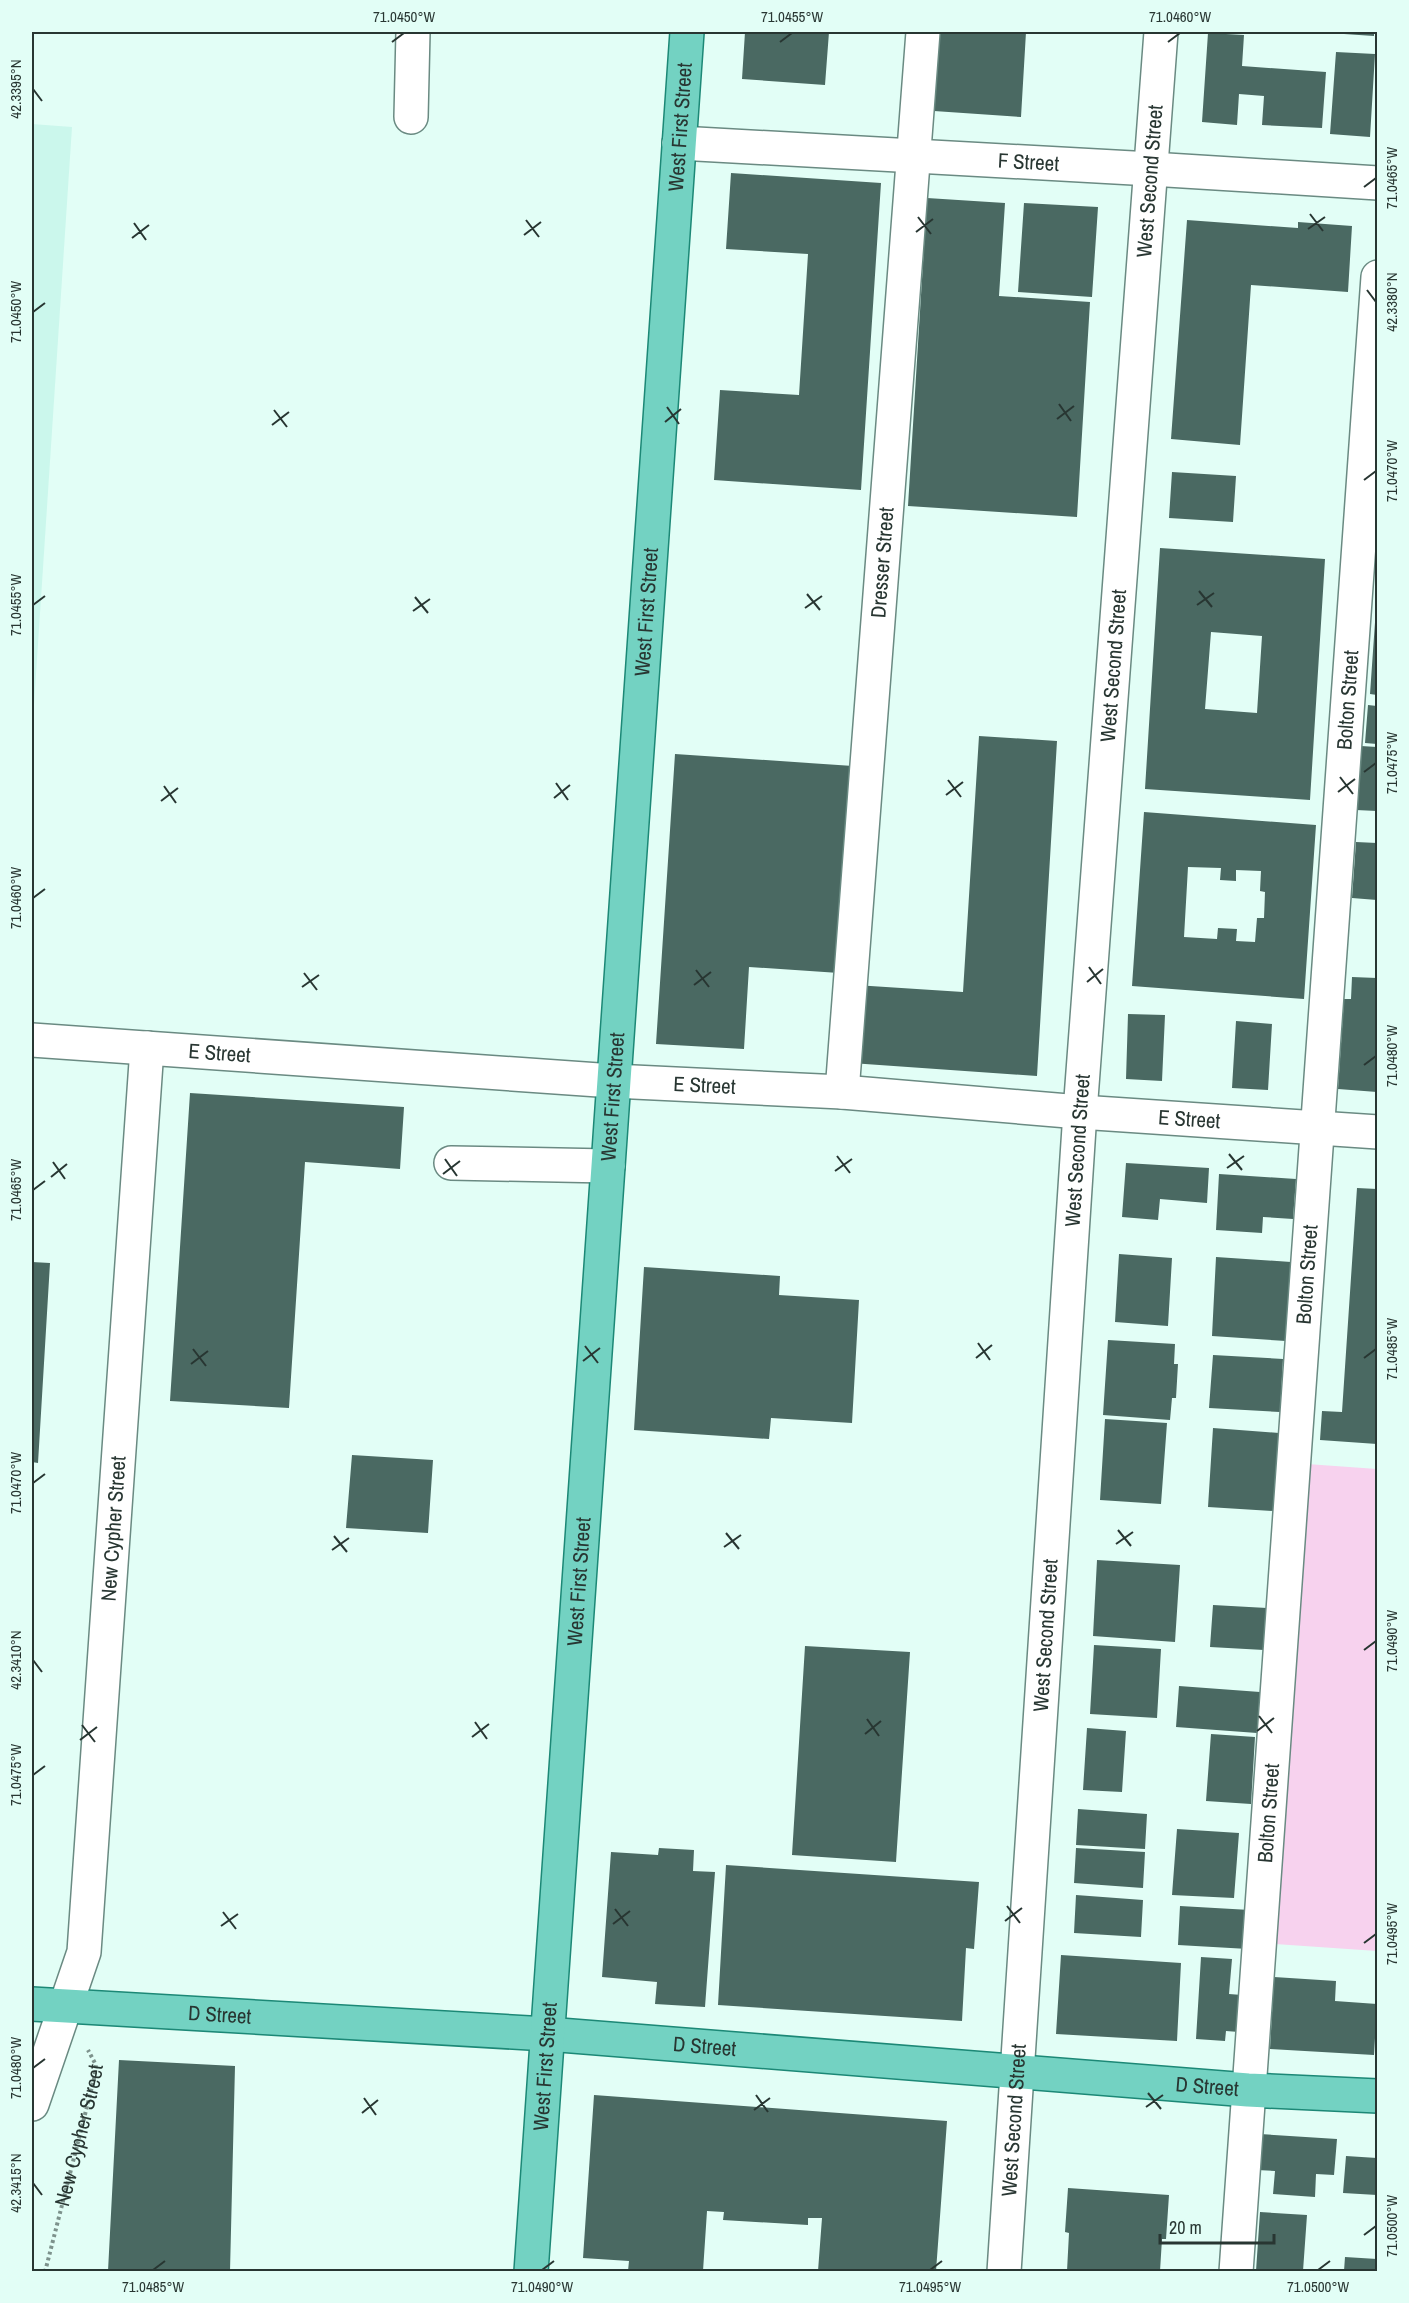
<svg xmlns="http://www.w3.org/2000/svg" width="1409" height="2303" viewBox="0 0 1409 2303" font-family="'Archivo Narrow',sans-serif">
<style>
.built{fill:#cbf7ec}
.green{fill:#f7d2ee}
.building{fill:#4a6962;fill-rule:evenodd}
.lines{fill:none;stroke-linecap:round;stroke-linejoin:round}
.minor-casing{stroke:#6a8a82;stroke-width:36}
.major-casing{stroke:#1c8876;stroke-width:36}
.path{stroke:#7d928c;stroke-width:4;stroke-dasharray:3 3;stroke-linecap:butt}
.minor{stroke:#fff;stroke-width:33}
.major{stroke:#73d2c2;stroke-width:33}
.ticks{fill:none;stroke:#283632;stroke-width:2}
.labels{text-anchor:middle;stroke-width:6;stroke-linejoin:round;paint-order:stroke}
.street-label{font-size:21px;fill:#283632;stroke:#e2fef6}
.neatline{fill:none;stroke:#283632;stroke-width:2}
.ticks-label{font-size:15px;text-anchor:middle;fill:#283632}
</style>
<rect width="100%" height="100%" fill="#e2fef6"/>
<path class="built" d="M32,124L72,127L32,735Z"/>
<path class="green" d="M1307,1464L1377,1469V1951L1275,1944Z"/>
<path class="building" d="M745,32H829L825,85L742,79Z
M939,32H1026L1021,117L934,111Z
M1329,32H1374V36L1329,33Z
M1208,33L1244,35L1242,66L1326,72L1322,128L1262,125L1264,96L1239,94L1237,125L1202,122Z
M1336,52L1375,54L1370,137L1330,134Z
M731,173L881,183L861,490L714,480L720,390L799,395L808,254L726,249Z
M927,198L1005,203L999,296L1090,302L1077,517L908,506Z
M1024,203L1098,207L1092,297L1018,292Z
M1187,220L1298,228V222L1352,226L1348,292L1251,285L1240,445L1171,439Z
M1172,472L1236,476L1233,522L1169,518Z
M1160,548L1325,559L1310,800L1145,789ZM1211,632L1262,636L1257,713L1205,709Z
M1376,608H1377V695L1370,694Z
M1368,705L1377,706V744L1365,743Z
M979,736L1057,741L1037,1076L851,1063L855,985L963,992Z
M1361,746L1377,747V811L1356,810Z
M675,754L853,766L839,973L749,967L744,1049L656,1044Z
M1144,812L1316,825L1304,999L1132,986ZM1188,867L1221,868L1220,880L1236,881V870L1261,871L1260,891L1265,892L1264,918H1257L1255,942L1236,941L1237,929L1218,928L1217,939L1184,937Z
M1356,842L1377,843V900L1352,898Z
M1352,977L1377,978V1092L1338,1089L1344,999H1351Z
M1128,1014L1165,1015L1162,1081L1126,1079Z
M1236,1021L1272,1024L1268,1090L1232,1088Z
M190,1093L404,1107L400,1169L305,1162L289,1408L170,1401Z
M1126,1163L1209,1168L1207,1203L1160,1199L1158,1220L1122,1217Z
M1219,1174L1296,1179L1293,1219L1263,1217L1262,1233L1216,1230Z
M1357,1188L1377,1189V1444L1320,1440L1322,1411L1342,1412Z
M1119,1254L1172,1258L1168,1326L1115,1322Z
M1216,1257L1291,1262L1286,1341L1212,1336Z
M32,1262L50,1263L38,1463L32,1462Z
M644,1267L780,1276L779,1295L859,1300L852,1423L771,1418L769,1439L634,1430Z
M1108,1340L1175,1344L1174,1364H1178L1176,1398H1172L1170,1420L1103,1415Z
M1213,1355L1283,1359L1280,1412L1209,1408Z
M1105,1419L1167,1423L1161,1504L1100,1500Z
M1213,1428L1279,1433L1273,1511L1208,1507Z
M352,1455L433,1460L428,1533L346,1528Z
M1097,1560L1180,1565L1175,1642L1093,1636Z
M1213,1605L1267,1608L1264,1650L1210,1647Z
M1094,1645L1161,1649L1157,1718L1090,1714Z
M805,1646L910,1652L896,1862L792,1855Z
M1179,1686L1260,1692L1257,1733L1176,1727Z
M1087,1728L1126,1731L1122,1792L1083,1790Z
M1211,1734L1255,1737L1251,1804L1206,1801Z
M1078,1809L1147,1814L1145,1849L1076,1845Z
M1177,1829L1239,1833L1234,1898L1172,1895Z
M659,1848L694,1850L693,1871L715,1872L705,2007L655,2004L657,1982L602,1977L611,1852L658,1855Z
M1076,1848L1145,1852L1143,1888L1074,1883Z
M726,1865L979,1882L974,1949L966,1948L962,2021L718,2005Z
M1076,1895L1143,1900L1141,1937L1074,1933Z
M1180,1906L1250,1910L1248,1949L1178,1945Z
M1061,1955L1181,1963L1177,2041L1056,2034Z
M1201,1957L1232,1959L1229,1994L1242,1995L1239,2032L1226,2031L1225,2041L1196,2039Z
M1274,1977L1336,1981L1335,2001L1377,2004L1374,2055L1270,2049Z
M119,2060L235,2066L230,2271H108Z
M594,2095L947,2121L936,2271H818L822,2218H808V2225L723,2220L724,2212L707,2211L703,2271H628L629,2261L583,2258Z
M1260,2134L1337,2139L1334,2175L1316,2174L1315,2197L1273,2194L1275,2171L1257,2170Z
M1346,2156L1377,2158V2195L1343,2193Z
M1068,2188L1169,2195L1166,2239H1162L1160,2271H1067L1069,2233L1065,2232Z
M1260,2212L1307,2215L1303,2271H1256Z
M1345,2257L1377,2259V2271H1344Z"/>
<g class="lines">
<defs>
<g id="minor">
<path d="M411,117L413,32"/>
<path id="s2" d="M679,143L1151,169L1378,183"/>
<path id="s3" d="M32,1040L613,1081L842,1092L1080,1112L1378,1132"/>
<path id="s4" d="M842,1092L923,32"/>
<path d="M451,1163L608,1166"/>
<path id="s5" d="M32,2104L84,1952L147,1048"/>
<path id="s6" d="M1004,2272L1080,1112L1161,32"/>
<path id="s7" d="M1236,2272L1378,277"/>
</g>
<g id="major">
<path id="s8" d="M32,2004L547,2034L1248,2090L1378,2096"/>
<path id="s9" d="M531,2272L687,32"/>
</g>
</defs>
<use href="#minor" class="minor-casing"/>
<use href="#major" class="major-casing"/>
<path class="path" id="s1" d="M45,2272L94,2079L96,2065L88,2050"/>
<use href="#minor" class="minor"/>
<use href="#major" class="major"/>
</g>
<path class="ticks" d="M392,42L404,33M780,42L792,33M1168,42L1180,33M33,89L42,101M1364,187L1376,178M1310,214L1323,231M918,217L931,234M526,220L539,237M134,223L146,240M1308,229L1325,217M916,232L933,219M524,235L541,222M132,238L149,225M1367,290L1376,302M33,312L45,303M1059,404L1071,421M667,407L679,424M274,410L287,427M1057,419L1074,406M665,422L681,409M272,425L289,412M1364,480L1376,471M1199,591L1212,607M807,594L820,610M415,597L428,613M33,605L45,596M1197,605L1214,593M805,608L822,596M413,611L430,599M1364,772L1376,763M1340,777L1353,794M948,780L961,797M556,783L568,800M164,786L176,803M1338,792L1355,779M946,795L963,782M554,798L570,785M161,801L178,788M33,898L45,889M1089,967L1101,984M696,970L709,987M304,973L317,990M1087,982L1103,969M694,985L711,972M302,987L319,975M1364,1065L1376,1056M1229,1154L1242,1170M837,1156L850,1173M445,1159L457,1176M53,1162L65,1179M1227,1168L1244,1156M835,1171L852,1159M443,1174L460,1161M51,1177L67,1164M33,1190L45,1181M978,1343L990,1360M585,1346L598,1363M193,1349L206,1366M976,1358L992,1345M1364,1358L1376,1349M583,1361L600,1348M191,1364L208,1351M33,1483L45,1474M1118,1530L1131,1546M726,1533L739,1549M334,1536L347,1552M1116,1544L1133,1532M724,1547L741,1535M332,1550L349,1538M1364,1650L1376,1641M33,1660L42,1672M1259,1716L1272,1733M867,1719L879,1736M475,1722L487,1739M82,1725L95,1742M1257,1731L1274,1718M865,1734L881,1721M472,1737L489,1724M80,1740L97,1727M33,1775L45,1766M1007,1906L1020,1923M615,1909L628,1926M223,1912L236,1929M1005,1921L1022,1908M613,1924L630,1911M221,1926L238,1914M1364,1943L1376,1934M33,2068L45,2059M1148,2093L1161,2109M756,2095L768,2112M364,2098L376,2115M1146,2107L1163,2095M754,2110L770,2098M362,2113L378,2100M33,2183L42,2195M1364,2235L1376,2226M153,2270L165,2261M542,2270L554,2261M930,2270L942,2261M1318,2270L1330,2261"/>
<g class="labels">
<g class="street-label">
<text dy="7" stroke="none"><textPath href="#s9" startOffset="2150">West First Street</textPath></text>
<text dy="7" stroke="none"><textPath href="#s2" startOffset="350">F Street</textPath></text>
<text dy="7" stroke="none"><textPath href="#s6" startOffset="2096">West Second Street</textPath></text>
<text dy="7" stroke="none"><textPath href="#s4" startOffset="531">Dresser Street</textPath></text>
<text dy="7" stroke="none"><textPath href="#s9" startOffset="1664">West First Street</textPath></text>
<text dy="7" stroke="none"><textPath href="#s6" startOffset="1610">West Second Street</textPath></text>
<text dy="7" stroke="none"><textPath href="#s7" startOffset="1576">Bolton Street</textPath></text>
<text dy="7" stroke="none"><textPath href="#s3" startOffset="188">E Street</textPath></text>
<text dy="7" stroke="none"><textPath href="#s3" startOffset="674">E Street</textPath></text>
<text dy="7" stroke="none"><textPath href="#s9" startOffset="1178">West First Street</textPath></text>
<text dy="7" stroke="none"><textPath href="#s3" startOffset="1160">E Street</textPath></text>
<text dy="7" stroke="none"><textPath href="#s6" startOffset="1124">West Second Street</textPath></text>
<text dy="7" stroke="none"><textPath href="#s7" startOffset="1000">Bolton Street</textPath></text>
<text dy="7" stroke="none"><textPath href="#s5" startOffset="585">New Cypher Street</textPath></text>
<text dy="7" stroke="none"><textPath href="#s9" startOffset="692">West First Street</textPath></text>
<text dy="7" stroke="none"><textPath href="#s6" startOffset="638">West Second Street</textPath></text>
<text dy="7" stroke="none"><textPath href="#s7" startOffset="460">Bolton Street</textPath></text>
<text dy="7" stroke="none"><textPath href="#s8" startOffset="188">D Street</textPath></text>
<text dy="7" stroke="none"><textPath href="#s8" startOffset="674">D Street</textPath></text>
<text dy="7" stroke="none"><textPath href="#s9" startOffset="206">West First Street</textPath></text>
<text dy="7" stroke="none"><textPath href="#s8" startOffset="1178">D Street</textPath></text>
<text dy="7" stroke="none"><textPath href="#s6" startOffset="152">West Second Street</textPath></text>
<text dy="7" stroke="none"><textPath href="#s1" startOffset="141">New Cypher Street</textPath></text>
</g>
</g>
<rect width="1409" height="2303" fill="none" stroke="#e2fef6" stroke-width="66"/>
<path d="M1160 2234v9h114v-9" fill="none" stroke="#283632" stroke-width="3"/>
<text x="1169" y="2234" font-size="18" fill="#283632" stroke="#e2fef6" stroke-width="4.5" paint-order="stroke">20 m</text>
<rect x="33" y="33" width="1343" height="2237" class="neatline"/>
<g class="ticks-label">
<text x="404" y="22">71.0450°W</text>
<text x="792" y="22">71.0455°W</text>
<text x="1180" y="22">71.0460°W</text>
<text transform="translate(16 89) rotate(-90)" y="5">42.3395°N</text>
<text transform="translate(1392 178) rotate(-90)" y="5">71.0465°W</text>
<text transform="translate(1392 302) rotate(-90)" y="5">42.3380°N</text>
<text transform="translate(16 312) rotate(-90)" y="5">71.0450°W</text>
<text transform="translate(1392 471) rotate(-90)" y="5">71.0470°W</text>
<text transform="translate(16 605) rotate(-90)" y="5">71.0455°W</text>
<text transform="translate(1392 763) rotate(-90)" y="5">71.0475°W</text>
<text transform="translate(16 898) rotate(-90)" y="5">71.0460°W</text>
<text transform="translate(1392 1056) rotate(-90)" y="5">71.0480°W</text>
<text transform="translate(16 1190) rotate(-90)" y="5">71.0465°W</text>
<text transform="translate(1392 1349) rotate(-90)" y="5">71.0485°W</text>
<text transform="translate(16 1483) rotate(-90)" y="5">71.0470°W</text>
<text transform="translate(1392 1641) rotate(-90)" y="5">71.0490°W</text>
<text transform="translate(16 1660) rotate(-90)" y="5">42.3410°N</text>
<text transform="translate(16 1775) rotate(-90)" y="5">71.0475°W</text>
<text transform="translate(1392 1934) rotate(-90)" y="5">71.0495°W</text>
<text transform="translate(16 2068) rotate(-90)" y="5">71.0480°W</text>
<text transform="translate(16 2183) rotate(-90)" y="5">42.3415°N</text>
<text transform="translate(1392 2226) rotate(-90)" y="5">71.0500°W</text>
<text x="153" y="2292">71.0485°W</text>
<text x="542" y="2292">71.0490°W</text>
<text x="930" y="2292">71.0495°W</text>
<text x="1318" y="2292">71.0500°W</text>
</g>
</svg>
